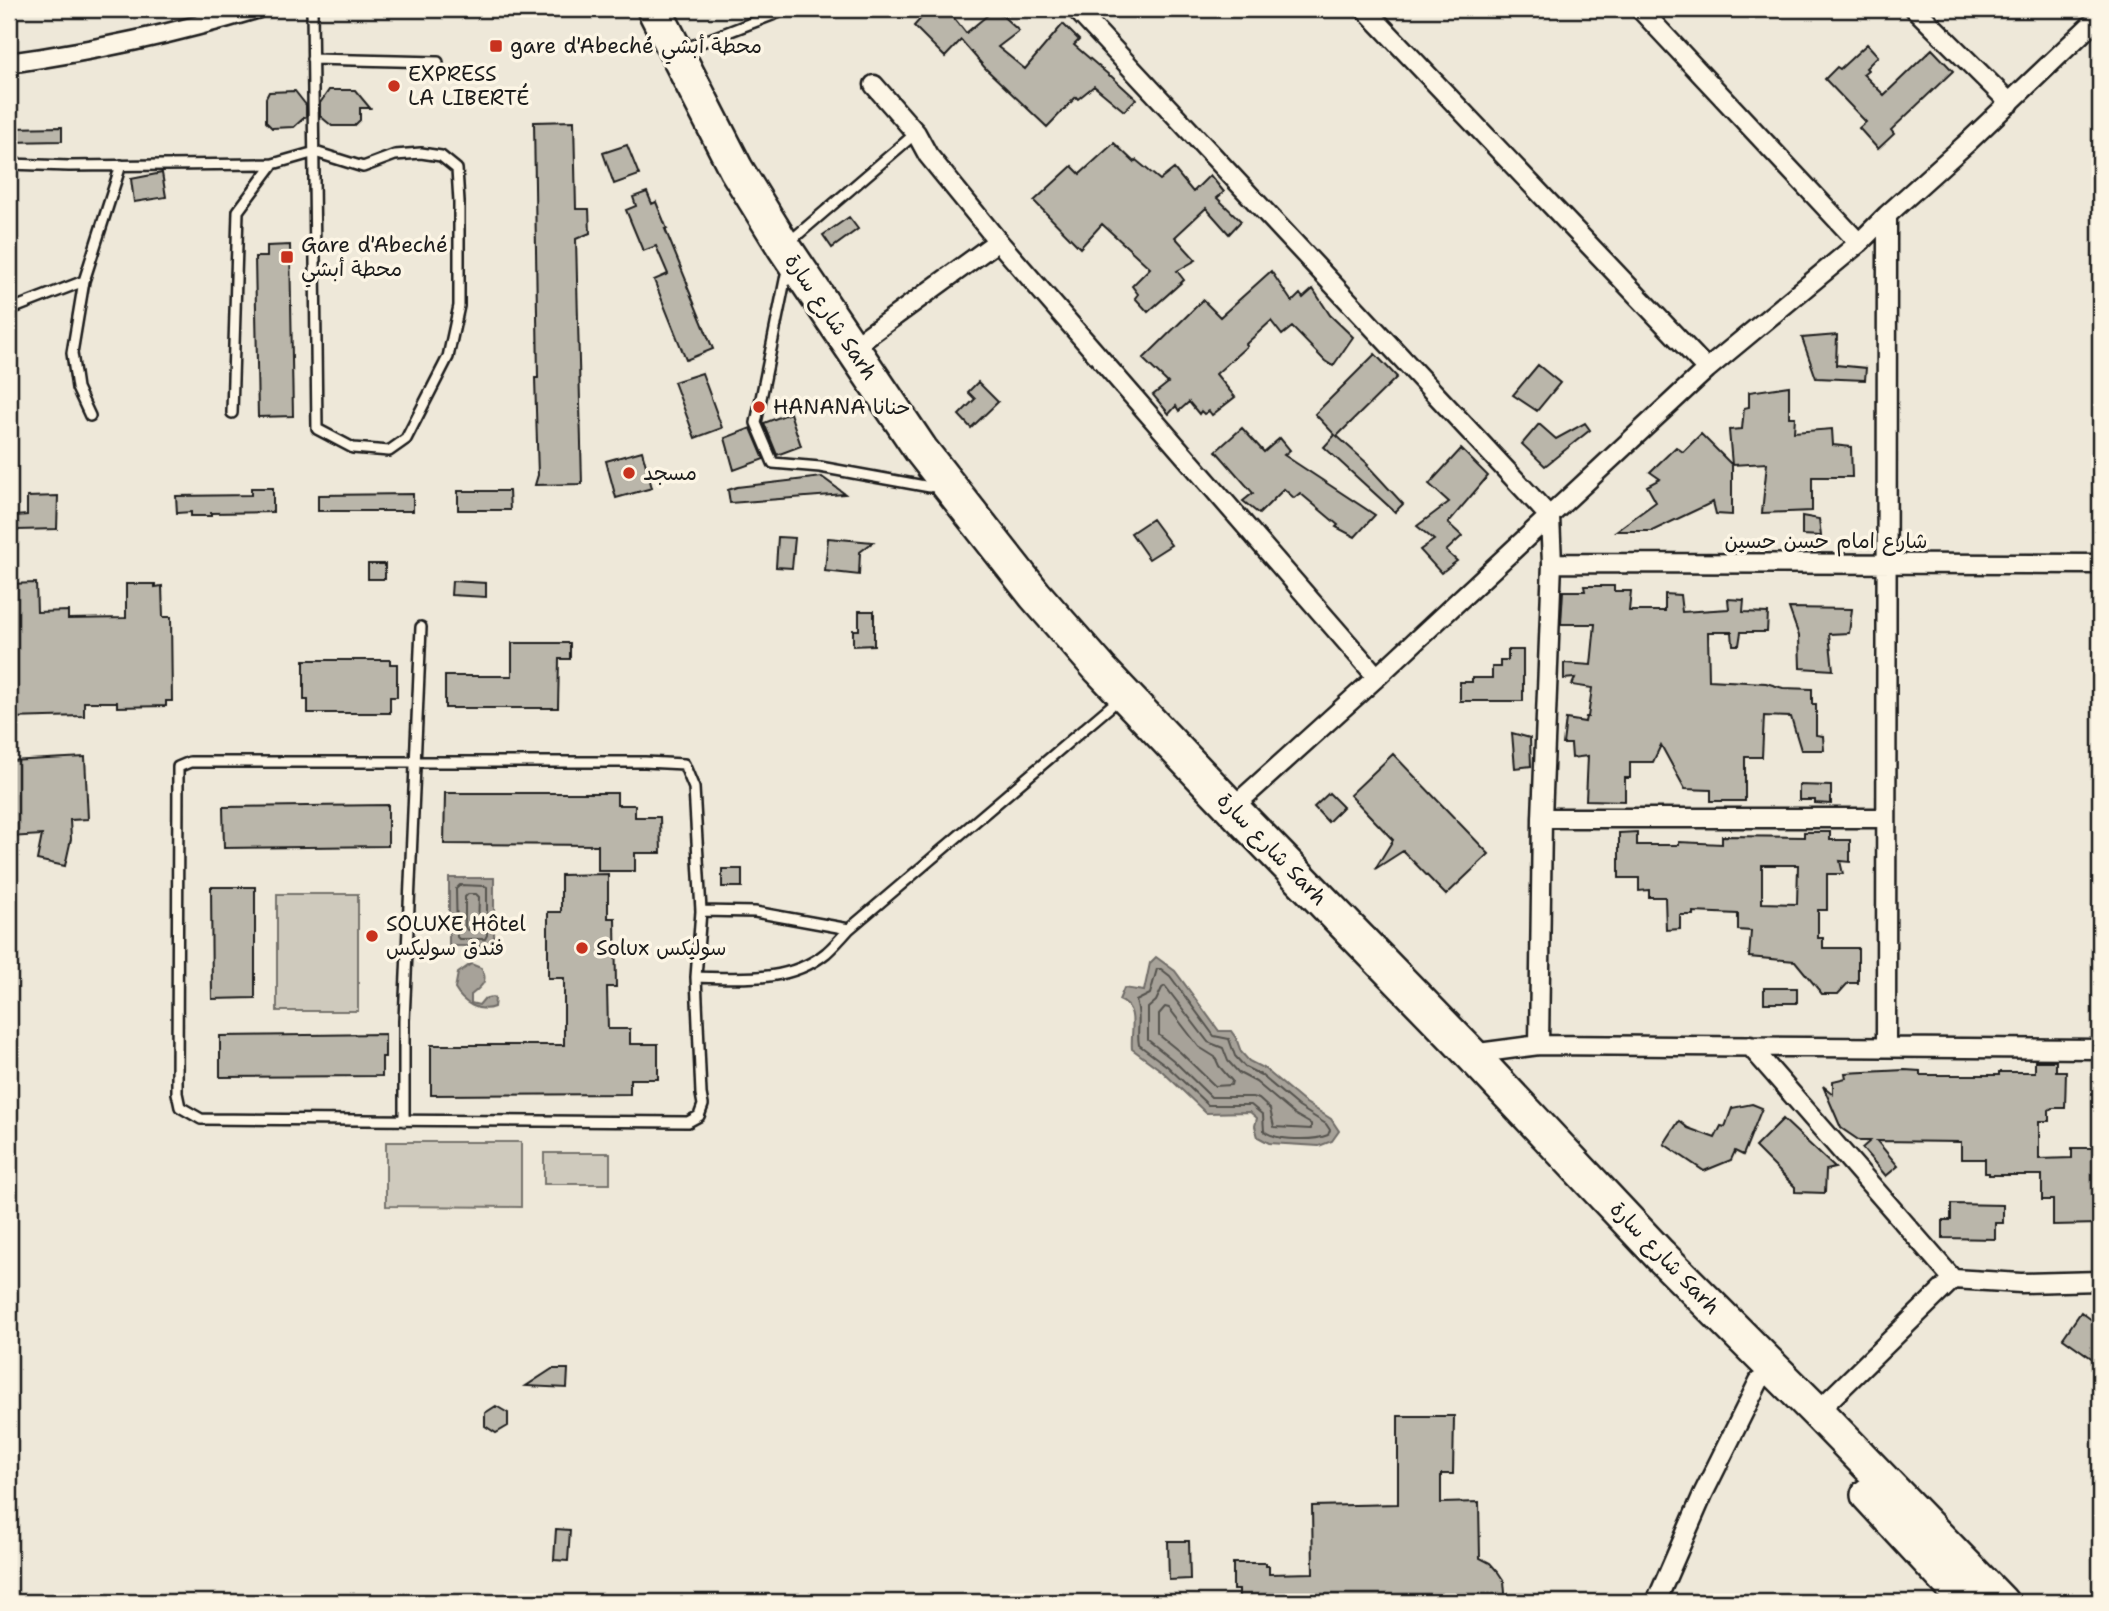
<svg xmlns="http://www.w3.org/2000/svg" width="2109" height="1611" viewBox="0 0 2109 1611" font-family="'Shantell Sans','Playpen Sans Arabic',sans-serif">
<style>
.green{fill:#cfcabd;stroke:#76736c;stroke-width:2}
.water{fill:#a7a299;stroke:#6f6c67;stroke-width:2}
.lines{fill:none;stroke-linecap:round;stroke-linejoin:round}
.shore{stroke:#54524e;stroke-width:2}
.building{fill:#bab6aa;stroke:#1c1c1c;stroke-width:2;fill-rule:evenodd}
.lane-casing{stroke:#1c1c1c;stroke-width:14}
.street-casing{stroke:#1c1c1c;stroke-width:23}
.highway-casing{stroke:#1c1c1c;stroke-width:38}
.lane{stroke:#fcf5e5;stroke-width:9}
.street{stroke:#fcf5e5;stroke-width:18}
.highway{stroke:#fcf5e5;stroke-width:33}
.poi-dot{fill:#c8321e;stroke:#fcf5e5;stroke-width:2.5}
.labels{text-anchor:middle;stroke-width:7;stroke-linejoin:round;paint-order:stroke}
.poi-label{font-size:21px;fill:#1c1c1c;stroke:#fcf5e5;text-anchor:start}
.street-label{font-size:21px;fill:#1c1c1c;stroke:#fcf5e5}
</style>
<rect width="100%" height="100%" fill="#eee8d9"/>
<filter id="ink" filterUnits="userSpaceOnUse"><feTurbulence type="fractalNoise" baseFrequency=".0143" numOctaves="2"/><feDisplacementMap in="SourceGraphic" scale="14" xChannelSelector="R" yChannelSelector="G"/><feConvolveMatrix kernelMatrix="1 2 1 2 8 2 1 2 1" color-interpolation-filters="sRGB"/></filter>
<g filter="url(#ink)">
<path class="green" d="M277,894H358V1011H277Z
M386,1142H521V1207L386,1206Z
M544,1153H610V1184H544Z"/>
<path class="water" d="M449,878H494V946H449Z
M1156,957L1175,971L1219,1031H1231L1236,1038L1241,1052L1249,1061L1265,1069L1303,1101L1331,1119L1339,1131L1332,1141L1319,1146L1269,1143L1258,1137L1255,1126L1257,1118L1250,1112L1206,1113L1162,1071L1132,1049C1130,1031 1140,1008 1119,1000L1124,988L1144,991L1150,963Z
M471,964L481,968C490,982 480,987 471,995V1003L479,1005L484,999L492,997L495,999L494,1007C479,1013 463,1003 455,989L458,973Z"/>
<g class="lines">
<path class="shore" d="M460,885L484,886L487,887V935L485,939H459L457,937L456,889Z
M468,894H476L479,897L478,927L476,930H467L465,927V897Z
M1157,969H1161L1170,976L1214,1036L1229,1039L1235,1056L1245,1067L1261,1075L1299,1107L1326,1124L1330,1130L1328,1135C1314,1141 1276,1141 1264,1131L1263,1115L1251,1105H1208L1167,1066L1139,1045C1136,1030 1142,1016 1136,1001L1150,994Z
M1165,986L1208,1042L1223,1048L1228,1061L1239,1073L1256,1082L1294,1114L1311,1124V1129L1274,1127L1270,1109L1259,1099L1252,1097H1211L1173,1060L1148,1040V1008L1156,1001L1162,988Z
M1165,1007L1169,1008L1199,1047L1215,1057L1219,1066L1232,1081L1231,1085L1215,1086L1180,1052L1159,1035V1014Z"/>
</g>
<path class="building" d="M929,9H947L966,33L995,9L1019,31L998,47L1025,69L1063,24L1079,40L1074,45L1110,76H1111L1136,99L1124,111L1094,86L1078,99L1076,97L1047,127L986,69L961,40L945,57L914,26Z
M1867,44L1878,56L1866,68L1868,70L1863,74L1884,95L1932,49L1953,71L1891,130L1894,134L1878,149L1859,128L1866,122L1825,79L1837,67L1840,69Z
M329,90H355L370,108H360V120L354,126H332L320,116V103Z
M295,91L306,105V116L294,127L272,128L266,122V98L269,92Z
M574,121L576,209H589L590,233L576,239L582,484L535,485L538,475L535,378H538L534,122Z
M62,127V141L9,142V128Z
M1114,143L1134,162L1136,160L1160,180L1174,169L1193,192L1210,175L1224,192L1217,198L1241,221L1229,234L1206,208L1175,237L1196,260L1177,271L1184,280L1148,312L1135,298L1138,294L1132,286L1150,268L1102,224L1080,248L1034,201L1072,166L1080,174Z
M627,145L639,175L614,184L603,153Z
M162,173L166,197L134,202L131,179Z
M647,192L652,204L656,202L667,229H665L688,285L687,286L713,349L686,360L654,280L668,274L656,246L643,251L626,210L636,206L633,197Z
M849,217L858,229L832,248L823,235Z
M290,245L293,416L258,417L255,257H267V246Z
M1271,271L1292,302L1300,294L1303,298L1313,289L1330,315L1353,337L1333,366L1325,361L1292,327L1282,335L1271,321L1246,344L1247,346L1216,374L1235,397L1212,415L1209,411L1204,414L1201,411L1199,414L1189,402L1179,411L1176,406L1169,414L1153,395L1168,383L1143,359L1203,300L1220,317Z
M1837,335L1836,365L1866,368L1865,380L1816,378L1802,338Z
M1375,354L1397,377L1337,436L1368,464L1367,465L1403,504L1395,512L1324,447L1335,435L1315,414Z
M1538,365L1560,383L1537,411L1513,395Z
M702,373L722,428L695,438L674,382Z
M978,382L998,402L971,428L959,415L975,399L968,392Z
M1789,386V417H1795L1794,432L1832,429L1833,445L1851,447L1852,477H1812V511L1762,513L1767,463L1732,465L1729,430L1742,429L1744,408L1749,407V392Z
M790,413L801,446L777,455L764,423Z
M1585,423L1590,430L1545,466L1522,444L1539,424L1556,439Z
M751,428L764,459L734,470L725,438Z
M1242,428L1264,452L1280,438L1290,450L1284,455L1375,515L1355,537L1336,527L1338,525L1300,493L1294,498L1284,489L1259,514L1243,501L1253,493L1216,451Z
M1701,434L1732,465V515L1716,514L1713,502L1652,531H1616L1656,502L1647,486L1660,479L1650,472L1676,447L1683,452Z
M1461,449L1488,476L1448,523L1462,536L1446,551L1457,561L1441,573L1420,550L1434,540L1417,526L1449,502L1429,484Z
M642,451L652,488L616,498L606,461Z
M822,477L845,494L730,503L728,490L737,487Z
M251,488H273V512L211,513V516H191V512L177,513L176,496L251,495Z
M458,491H509L510,510H458Z
M413,494V511H318V495Z
M58,496L57,529L17,530L16,516L27,515V497Z
M1802,516L1819,519L1821,536L1802,535Z
M1152,519L1171,545L1149,559L1131,533Z
M778,537L795,538L792,568L776,567Z
M828,538L873,542L860,552L859,575L825,571Z
M368,564H385V579H368Z
M452,581L486,583V597L451,595Z
M36,583L37,612L68,611V619L126,618V584H155V587L162,586L163,617H171L172,701H166V706L117,707V702H84V716L9,718V584Z
M1584,586H1614V591H1631L1629,611H1665V594L1680,595L1682,612L1729,609L1728,599L1744,600L1743,612L1768,613L1767,632H1741L1739,645H1733L1732,632H1708L1709,680L1766,683L1783,688L1812,689V704H1816V735L1823,736L1824,750H1801L1791,717L1764,716L1762,757H1745V801H1711V790L1685,789L1661,745L1653,762H1630V778H1625V801L1586,800L1588,756L1572,758L1571,744H1563L1566,719L1585,722L1586,717H1588L1592,688L1572,685L1575,678L1564,679V663L1591,665L1595,624H1561L1563,591H1585Z
M1789,608L1852,609L1849,633L1829,634L1833,670L1800,668L1799,636Z
M859,611H874V645L853,646V630H859Z
M512,643H570V659H559L558,708H445V676H512Z
M1508,650H1523V701H1460V682H1472V678H1492V667H1500V660H1508Z
M304,660H390V664H397V697H390V713H308V700H304Z
M1512,733L1530,738L1531,766L1515,768Z
M1393,754L1489,854L1446,895L1403,851L1375,869L1393,840L1350,795Z
M85,757L88,819L70,820L71,839L65,866L37,860L42,835L9,837V761Z
M1799,785L1831,786V804L1815,803V800H1799Z
M445,793H617V805H635V817H660L661,853H635V871H598V845L444,844Z
M1329,793L1343,807L1328,822L1314,807Z
M388,805V846L224,848L223,807Z
M1637,832V845H1679V842L1722,844V836L1804,837V832H1830V840H1850V862L1840,861L1843,874H1827V910H1818V938H1823V948H1858V983H1848L1838,994H1822L1795,961L1749,957L1751,931L1738,930V914L1693,912V915H1680V929L1666,930L1665,897H1649V890L1639,891V878H1619V833ZM1762,865H1798L1797,904L1762,903Z
M722,869H742V887H722Z
M608,874V918H615L616,987H607L608,1029H630V1044H658V1079H630V1094L431,1095V1045H564V978H548V912H561V875Z
M211,887H255V998L212,999Z
M1764,988H1797V1003H1764Z
M385,1034V1057H382V1076L220,1077V1036Z
M2035,1061H2056V1071H2066L2065,1108H2052L2049,1110V1121H2039V1159L2072,1158V1148H2100V1224L2053,1225V1200H2042V1175H1989V1173H1985V1159H1961V1142L1877,1141L1898,1166L1886,1176L1862,1148L1870,1141H1860L1841,1128L1823,1086L1833,1094V1081L1846,1078L1845,1073L1905,1070L1920,1071V1075H1999V1072H2035Z
M1752,1104L1762,1108L1743,1155L1735,1151L1731,1160L1704,1171L1664,1144L1679,1121L1688,1128L1715,1138L1721,1126L1725,1127L1732,1108Z
M1783,1119L1835,1168L1826,1170L1825,1193L1795,1192V1187L1755,1147Z
M1951,1204L2003,1205V1223H1995V1239L1943,1238V1220H1951Z
M2081,1312L2100,1326V1364L2063,1338Z
M552,1369H568L567,1388L526,1386Z
M496,1406L508,1413V1426L496,1433L485,1426V1413Z
M1398,1416H1454L1453,1474H1441V1503L1479,1502L1480,1558L1490,1563L1498,1572L1504,1581L1505,1593L1503,1602H1239V1590H1233V1563H1266V1566H1269V1574L1313,1573L1312,1506L1398,1504Z
M556,1529L570,1530L568,1561L554,1560Z
M1168,1541H1189L1190,1579L1169,1580Z"/>
<g class="lines">
<defs>
<path id="lane" d="M681,50L788,9
M312,59L438,62
M9,164L69,166L273,164L315,152L363,167L395,155L421,153L441,156L457,169L459,202V306L448,357L406,439L389,451L353,448L317,429L312,9
M788,243L916,133
M786,275L756,423L773,463L820,467L930,487
M9,310L84,281
M232,413L238,211L273,164
M90,416L77,388L72,353L84,281L121,165
M190,762H645L684,764L694,788L701,911L696,977L701,1094L703,1105L699,1116L688,1122L201,1119L180,1107L177,1093L178,767Z
M701,911L755,912L849,929
M696,977C741,978 789,983 826,953C834,946 842,937 849,929L1111,706
M404,1121V1021L421,627"/>
<path id="street" d="M1076,9L1550,517L1552,563L1542,818L1539,1045
M1365,9L1707,369
M1640,9L1859,243
M1915,9L2010,103
M9,63C94,51 174,34 256,9
M874,85L916,133L928,155L998,241L1377,677
M851,348L998,241
M1552,563L2100,564
M1232,808L1377,677L1707,369L1859,243L1887,215L1967,143L2100,16
M1542,818H1886
M1750,1046L1953,1279
M1886,1047L1887,215
M1471,1054L1539,1045L2100,1049
M1817,1412L1953,1279L2021,1283L2100,1281
M1656,1602L1703,1494L1759,1381"/>
<path id="highway" d="M654,9L736,169L784,247L921,450L1035,595L1100,669L1232,808L1471,1054L1659,1254L1817,1412L2001,1602
M1868,1495L1967,1602"/>
</defs>
<use href="#lane" class="lane-casing"/>
<use href="#street" class="street-casing"/>
<use href="#highway" class="highway-casing"/>
<use href="#lane" class="lane"/>
<use href="#street" class="street"/>
<use href="#highway" class="highway"/>
</g>
</g>
<g class="poi-dot">
<rect x="489" y="39" width="14" height="14" rx="3.5"/>
<circle cx="394" cy="86" r="7"/>
<rect x="280" y="250" width="14" height="14" rx="3.5"/>
<circle cx="759" cy="407" r="7"/>
<circle cx="629" cy="473" r="7"/>
<circle cx="372" cy="936" r="7"/>
<circle cx="582" cy="948" r="7"/>
</g>
<g class="labels">
<g class="poi-label">
<text x="510" y="53">gare d'Abeché محطة أبشي</text>
<text x="408" y="81">EXPRESS<tspan x="408" dy="24">LA LIBERTÉ</tspan></text>
<text x="301" y="252">Gare d'Abeché<tspan x="301" dy="24">محطة أبشي</tspan></text>
<text x="773" y="414">HANANA حنانا</text>
<text x="643" y="480">مسجد</text>
<text x="386" y="931">SOLUXE Hôtel<tspan x="386" dy="24">فندق سوليكس</tspan></text>
<text x="596" y="955">Solux سوليكس</text>
</g>
<g class="street-label">
<text transform="translate(831 317) rotate(56)" y="7">شارع سارة Sarh</text>
<text x="1826" y="548">شارع امام حسن حسين</text>
<text transform="translate(1272 849) rotate(46)" y="7">شارع سارة Sarh</text>
<text transform="translate(1665 1258) rotate(46)" y="7">شارع سارة Sarh</text>
</g>
</g>
<rect width="2109" height="1611" fill="none" stroke="#fcf5e5" stroke-width="35"/>
<rect x="18" y="18" width="2074" height="1576" fill="none" stroke="#1c1c1c" stroke-width="2.5" filter="url(#ink)"/>
</svg>
